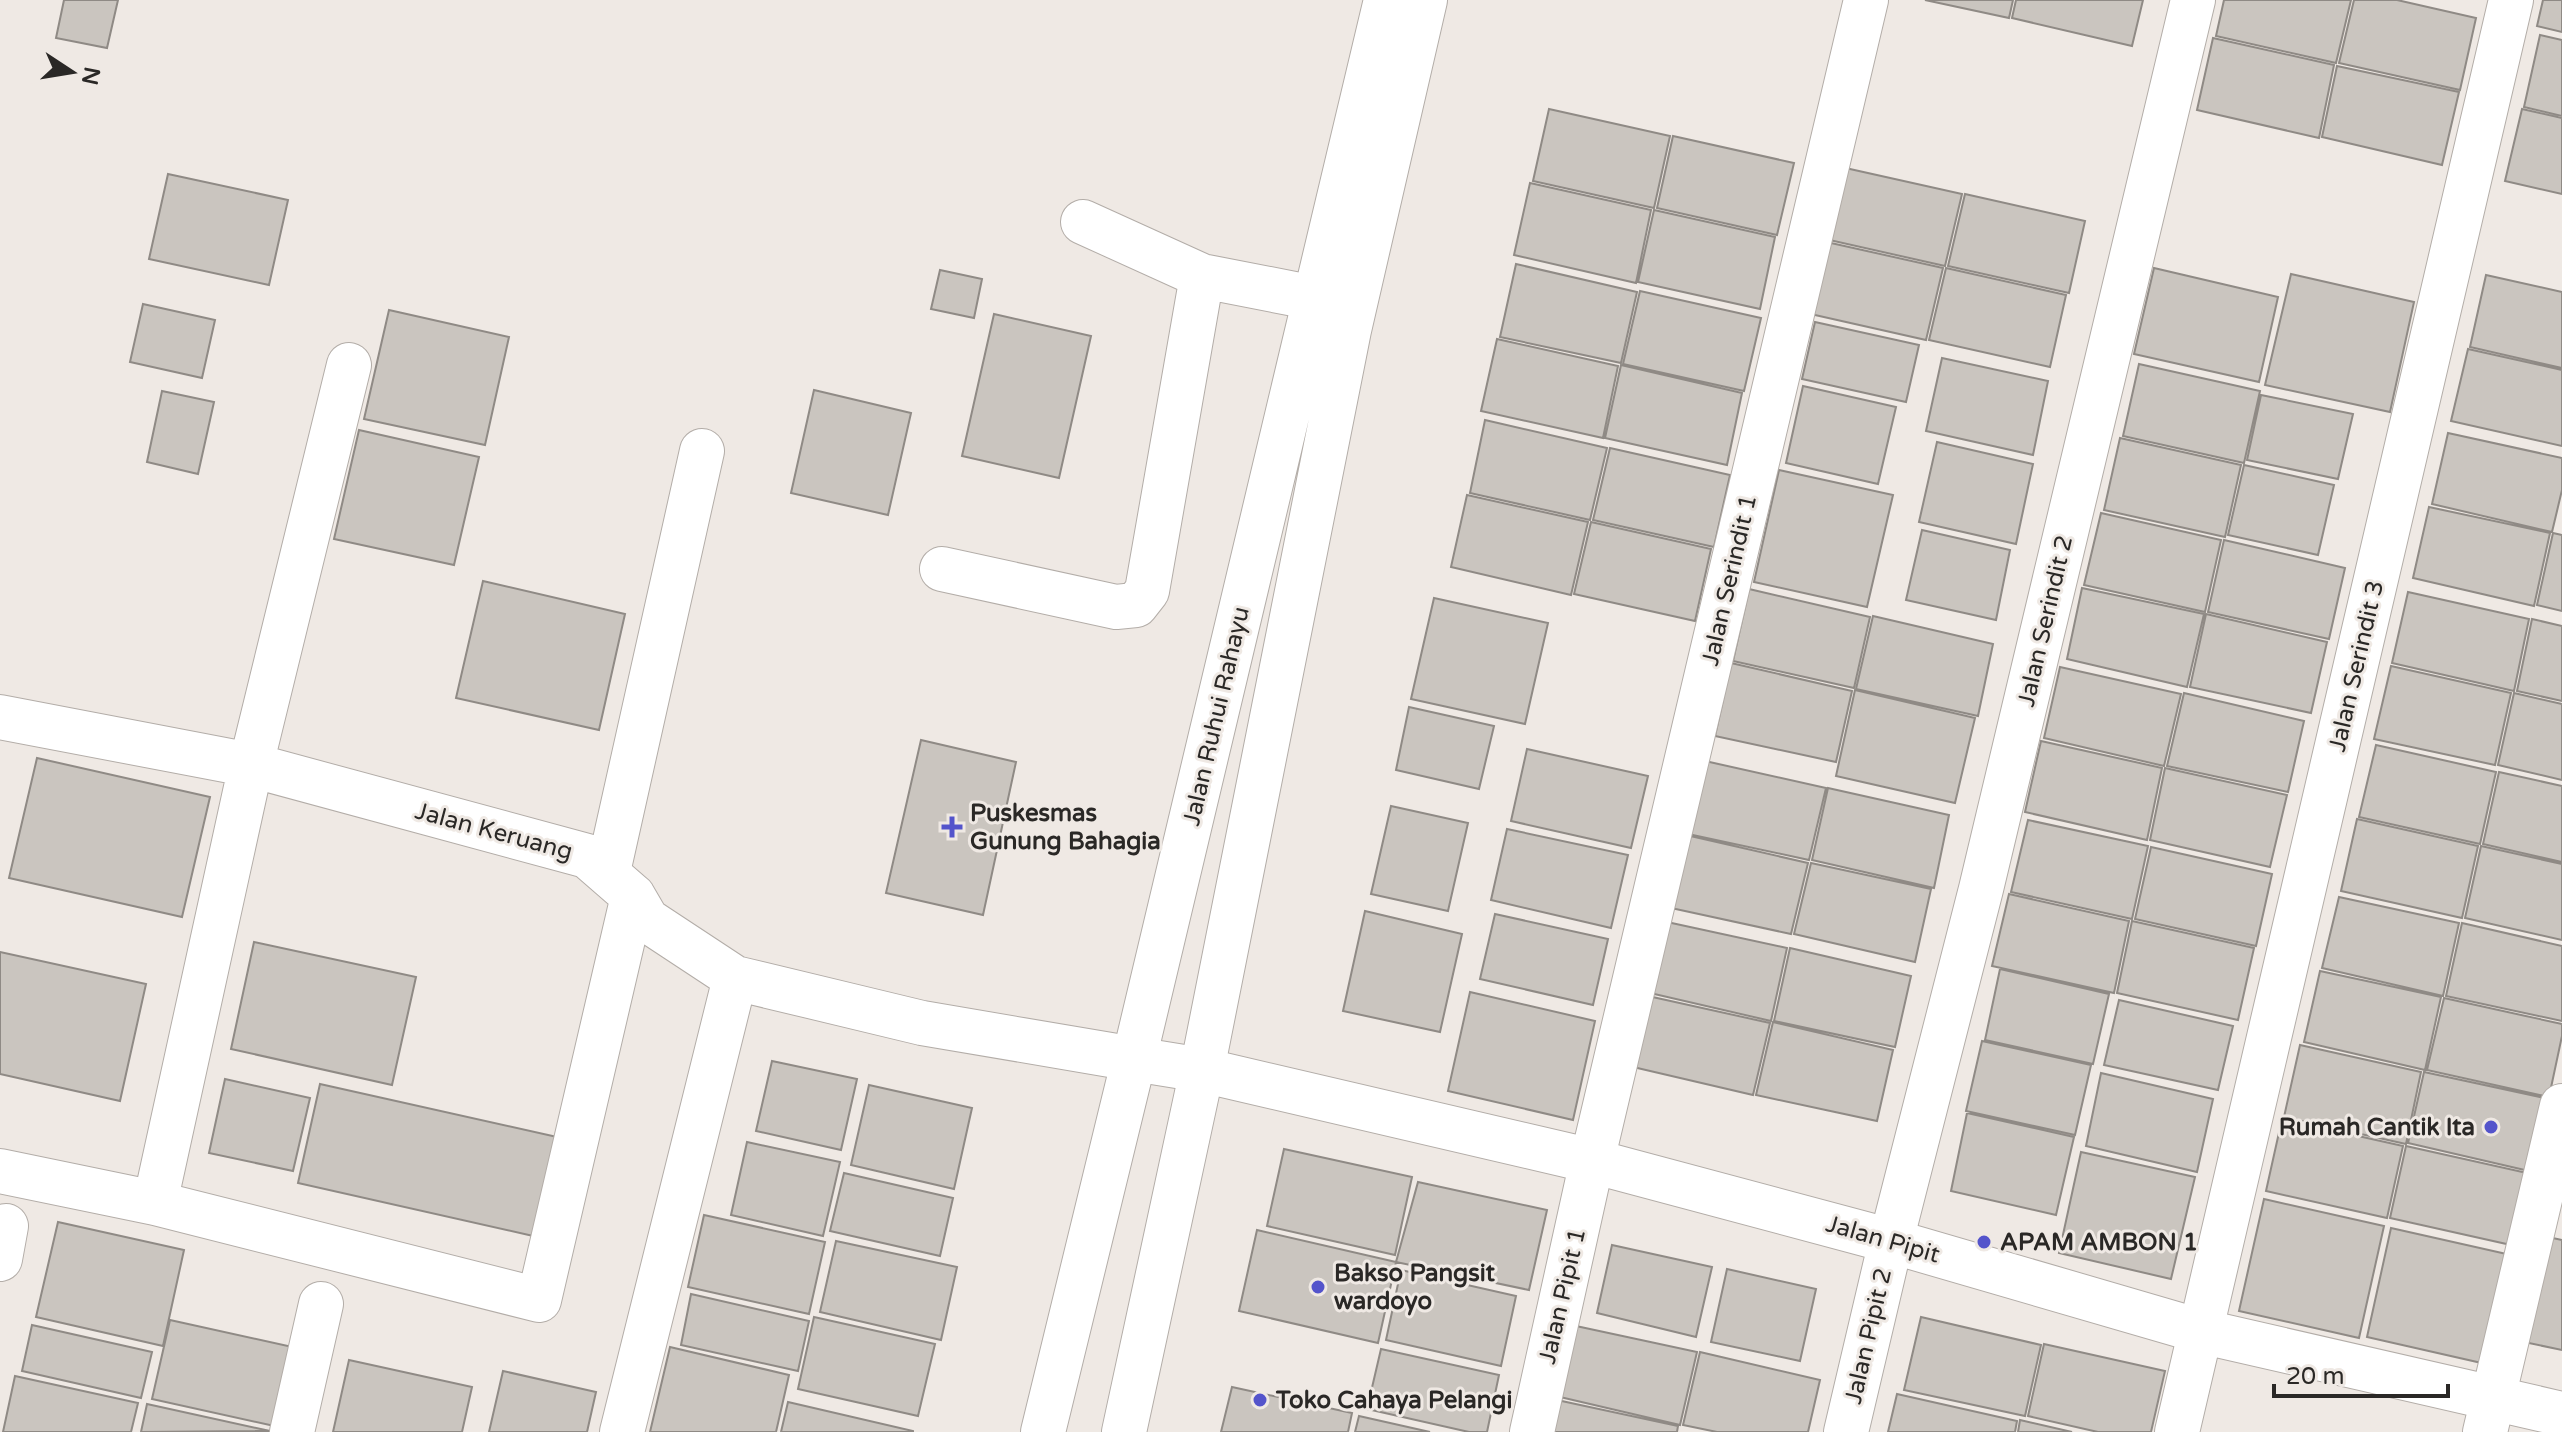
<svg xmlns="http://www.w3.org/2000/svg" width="2562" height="1432" viewBox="0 0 2562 1432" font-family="'Varela Round',sans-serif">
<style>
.building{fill:#cac5bf;stroke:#8f8a85;stroke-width:2}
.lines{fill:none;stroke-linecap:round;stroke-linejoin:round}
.minor-casing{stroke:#b3ada8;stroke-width:46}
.tertiary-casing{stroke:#b3ada8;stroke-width:46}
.secondary-casing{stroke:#b3ada8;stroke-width:46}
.minor{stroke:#fff;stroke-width:44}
.tertiary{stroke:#fff;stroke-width:44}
.secondary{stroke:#fff;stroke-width:44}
.poi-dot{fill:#5454cb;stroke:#efe9e4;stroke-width:3}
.labels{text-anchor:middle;stroke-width:6;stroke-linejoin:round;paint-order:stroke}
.street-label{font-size:24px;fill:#2a2826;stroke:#efe9e4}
.poi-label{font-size:24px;font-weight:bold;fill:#2a2826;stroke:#efe9e4;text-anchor:start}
</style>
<rect width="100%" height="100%" fill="#efe9e4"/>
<path class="building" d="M64,0H118L107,48L56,38Z
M1925,0H2013L2009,18Z
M2016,0H2143L2132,46L2012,18Z
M2224,0H2351L2336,63L2216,36Z
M2354,0H2397L2476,18L2460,90L2339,63Z
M2543,0H2562V32L2537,26Z
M2540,35L2562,40V116L2524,107Z
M2213,38L2334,65L2319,138L2197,110Z
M2337,66L2459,92L2442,165L2322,137Z
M1549,109L1670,136L1654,208L1533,181Z
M2522,109L2562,118V194L2505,181Z
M1673,136L1794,163L1777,235L1657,208Z
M1841,167L1962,194L1945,266L1825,239Z
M168,174L288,200L269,285L149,259Z
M1530,183L1651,210L1636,283L1514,255Z
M1965,194L2085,221L2069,293L1948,266Z
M1654,210L1775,237L1760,309L1638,282Z
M1822,241L1943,268L1926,340L1806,313Z
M1516,264L1637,292L1621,363L1500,337Z
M1946,268L2066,295L2050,367L1929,340Z
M2154,268L2278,297L2259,382L2134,354Z
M940,270L982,279L974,318L931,309Z
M2291,274L2414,302L2390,412L2265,385Z
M2486,275L2562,292V368L2470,347Z
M1640,291L1761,318L1744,391L1623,364Z
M143,304L215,320L202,378L130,362Z
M389,310L509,337L485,445L364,419Z
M994,314L1091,336L1059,478L962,456Z
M1815,322L1919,345L1906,402L1802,379Z
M1497,339L1618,366L1603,438L1481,411Z
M2468,349L2562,370V446L2451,421Z
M1942,358L2048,381L2033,455L1926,431Z
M2139,364L2260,391L2244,463L2123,436Z
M1621,365L1742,393L1727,465L1605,438Z
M1803,386L1896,407L1878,484L1786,463Z
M814,390L911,413L888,515L791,493Z
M162,391L214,402L198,474L147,462Z
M2261,395L2353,414L2338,479L2247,460Z
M1485,420L1607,448L1590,520L1470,493Z
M359,430L479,457L454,565L334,539Z
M2448,433L2562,458V490L2552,532L2432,504Z
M2120,438L2241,465L2225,537L2104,510Z
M1937,442L2033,464L2016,544L1919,522Z
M1610,448L1730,475L1714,547L1593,520Z
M2244,465L2334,485L2318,555L2228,535Z
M1779,470L1893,495L1867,607L1754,582Z
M1467,495L1588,522L1571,595L1451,567Z
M2429,507L2550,533L2534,606L2413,578Z
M2101,513L2221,540L2205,612L2084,585Z
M1591,522L1711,549L1695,621L1574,594Z
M1922,530L2010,550L1996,620L1906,600Z
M2553,533L2562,535V611L2537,605Z
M2224,540L2345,568L2329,639L2208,612Z
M483,581L625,614L599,730L456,698Z
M2082,588L2204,614L2187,687L2067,659Z
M1749,589L1870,617L1854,688L1733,661Z
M2408,592L2529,619L2514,691L2392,663Z
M1434,598L1548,623L1525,724L1411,699Z
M2206,614L2327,642L2311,713L2190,687Z
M1873,616L1993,644L1978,716L1856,689Z
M2532,619L2562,626V701L2517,691Z
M1731,663L1852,691L1836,762L1715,736Z
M2391,666L2511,693L2495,765L2374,739Z
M2060,667L2181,694L2164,766L2044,738Z
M1855,690L1975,718L1955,803L1836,776Z
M2184,693L2304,721L2288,792L2167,766Z
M2514,693L2562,704V780L2498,765Z
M1409,707L1494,726L1479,789L1396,770Z
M921,740L1016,762L983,915L886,893Z
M2041,741L2162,768L2147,840L2025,812Z
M2376,745L2496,772L2480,844L2359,817Z
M1527,749L1648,776L1631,848L1511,821Z
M37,758L210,797L182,917L9,878Z
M1705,761L1826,788L1809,860L1688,834Z
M2165,768L2287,795L2270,867L2150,840Z
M2499,772L2562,786V862L2483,844Z
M1828,788L1949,815L1934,888L1812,860Z
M1391,806L1468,823L1448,911L1371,894Z
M2357,819L2478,846L2462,918L2341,891Z
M2028,820L2148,846L2132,919L2011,892Z
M1507,829L1628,855L1611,928L1491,900Z
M1686,835L1808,863L1791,934L1671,908Z
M2481,846L2562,864V940L2465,918Z
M2151,847L2272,874L2256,946L2135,919Z
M1811,863L1931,889L1915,962L1794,934Z
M2009,894L2129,921L2114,993L1992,966Z
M2339,897L2459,923L2443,996L2322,968Z
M1365,911L1462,934L1440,1032L1343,1011Z
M1495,914L1608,939L1593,1005L1480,979Z
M2132,921L2254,948L2238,1020L2117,993Z
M1667,922L1787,948L1771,1021L1650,993Z
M2462,923L2562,946V1021L2446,996Z
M254,942L416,977L392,1085L231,1049Z
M1790,948L1911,976L1895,1047L1774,1021Z
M0,952L146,984L120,1101L0,1074Z
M2000,969L2109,994L2093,1064L1985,1040Z
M2320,971L2441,997L2425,1070L2304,1042Z
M1470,992L1595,1021L1573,1120L1448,1091Z
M1648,996L1770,1023L1753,1095L1633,1067Z
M2444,998L2562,1024V1036L2549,1097L2427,1070Z
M2119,1000L2233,1026L2218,1090L2104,1065Z
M1773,1022L1893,1050L1877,1121L1756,1095Z
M1982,1041L2091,1065L2075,1135L1966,1111Z
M2300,1045L2421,1072L2406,1144L2284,1117Z
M772,1061L857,1079L841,1150L756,1131Z
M2424,1072L2545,1098L2529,1171L2408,1143Z
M2101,1073L2213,1099L2197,1172L2086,1146Z
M225,1079L310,1098L293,1171L209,1153Z
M320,1084L566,1139L542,1238L298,1183Z
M869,1085L972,1108L954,1189L851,1165Z
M1967,1113L2074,1137L2056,1215L1951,1191Z
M2282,1119L2403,1146L2387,1218L2266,1191Z
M747,1142L840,1162L823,1236L731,1215Z
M2406,1146L2527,1173L2511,1245L2390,1218Z
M1284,1149L1412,1177L1395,1255L1267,1226Z
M2081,1152L2195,1177L2171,1279L2059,1253Z
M844,1173L953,1198L940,1256L830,1231Z
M1418,1182L1547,1210L1529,1290L1396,1262Z
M2264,1199L2384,1226L2359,1338L2239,1311Z
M704,1215L825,1242L809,1314L688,1287Z
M58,1222L184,1250L163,1346L36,1317Z
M2391,1228L2511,1255L2486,1364L2367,1337Z
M1257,1230L1396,1262L1378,1343L1239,1311Z
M2548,1237L2562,1240V1350L2524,1342Z
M836,1241L957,1267L941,1340L820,1312Z
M1612,1245L1712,1267L1696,1337L1597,1313Z
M1727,1269L1816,1289L1800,1361L1711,1342Z
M1401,1270L1516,1296L1501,1366L1386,1340Z
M691,1294L809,1321L798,1371L681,1345Z
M814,1317L935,1344L918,1416L798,1389Z
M1921,1317L2041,1345L2025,1416L1904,1390Z
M170,1320L306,1350L288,1429L152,1399Z
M32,1325L152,1352L141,1398L22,1371Z
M1576,1326L1697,1352L1680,1425L1560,1397Z
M2044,1344L2165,1371L2151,1432H2098L2028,1416Z
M670,1347L789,1375L776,1432H650Z
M1381,1349L1499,1375L1487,1432H1469L1367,1409Z
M1700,1352L1820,1380L1808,1432H1717L1683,1425Z
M349,1360L472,1387L462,1432H333Z
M503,1371L596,1392L587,1432H489Z
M15,1376L138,1403L131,1432H3Z
M1232,1387L1352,1413L1348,1432H1221Z
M1897,1394L2017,1421L2015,1432H1888Z
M1557,1400L1678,1426L1677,1432H1550Z
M788,1402L913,1431V1432H781Z
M147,1404L270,1431L141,1432Z
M1359,1416L1430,1432H1355Z
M2020,1420L2072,1432H2018Z"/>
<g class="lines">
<defs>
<path id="minor" d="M1083,222L1202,276L1315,298
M942,569L1116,607L1136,605L1147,591L1202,276
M0,717L251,765L587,856L633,896L647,920L735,978L922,1023L1134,1059
M608,872L702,451
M0,1171L155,1203L539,1300L633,896
M155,1203L251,765L349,365
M0,1259L6,1226
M292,1432L321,1304
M622,1432L735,978
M1532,1432L1592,1161L1866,0
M1846,1432L1891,1241L1981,889L2193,0
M2177,1432L2511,0
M2485,1432L2562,1106"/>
<path id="tertiary" d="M1134,1059L1202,1070L1592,1161L1891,1241L2200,1331L2562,1414"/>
<path id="secondary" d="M1043,1432L1134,1059L1386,0
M1124,1432L1202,1070L1349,330L1425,0"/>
</defs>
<use href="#minor" class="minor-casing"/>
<use href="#tertiary" class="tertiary-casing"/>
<use href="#secondary" class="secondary-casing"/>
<use href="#minor" class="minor"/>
<use href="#tertiary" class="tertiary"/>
<use href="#secondary" class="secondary"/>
</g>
<g class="poi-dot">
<path d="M948 815h8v8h8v8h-8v8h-8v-8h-8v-8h8z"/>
<circle cx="2491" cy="1127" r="8"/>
<circle cx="1984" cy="1242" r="8"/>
<circle cx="1318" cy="1287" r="8"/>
<circle cx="1260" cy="1400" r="8"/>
</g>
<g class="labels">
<g class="street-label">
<text transform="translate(1729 580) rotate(-77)" y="8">Jalan Serindit 1</text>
<text transform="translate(2045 621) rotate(-77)" y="8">Jalan Serindit 2</text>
<text transform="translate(2356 666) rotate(-77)" y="8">Jalan Serindit 3</text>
<text transform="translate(1216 716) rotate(-77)" y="8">Jalan Ruhui Rahayu</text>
<text transform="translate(494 831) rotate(15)" y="8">Jalan Keruang</text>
<text transform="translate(1883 1239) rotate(16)" y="8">Jalan Pipit</text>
<text transform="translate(1562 1296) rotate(-77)" y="8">Jalan Pipit 1</text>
<text transform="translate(1868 1336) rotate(-77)" y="8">Jalan Pipit 2</text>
</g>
<g class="poi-label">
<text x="970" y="821">Puskesmas<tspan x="970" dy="28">Gunung Bahagia</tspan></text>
<text x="2475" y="1135" text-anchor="end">Rumah Cantik Ita</text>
<text x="2000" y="1250">APAM AMBON 1</text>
<text x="1334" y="1281">Bakso Pangsit<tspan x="1334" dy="28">wardoyo</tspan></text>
<text x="1276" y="1408">Toko Cahaya Pelangi</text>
</g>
</g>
<g transform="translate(72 72) rotate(102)" stroke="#efe9e4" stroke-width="6" paint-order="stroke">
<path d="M0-6L14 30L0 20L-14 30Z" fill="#2a2826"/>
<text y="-12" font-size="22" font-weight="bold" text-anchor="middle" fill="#2a2826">N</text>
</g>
<path d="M2274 1384v12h174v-12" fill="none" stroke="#2a2826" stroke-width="4"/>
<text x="2286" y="1384" font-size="24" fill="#2a2826" stroke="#efe9e4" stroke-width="6" paint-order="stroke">20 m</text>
</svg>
